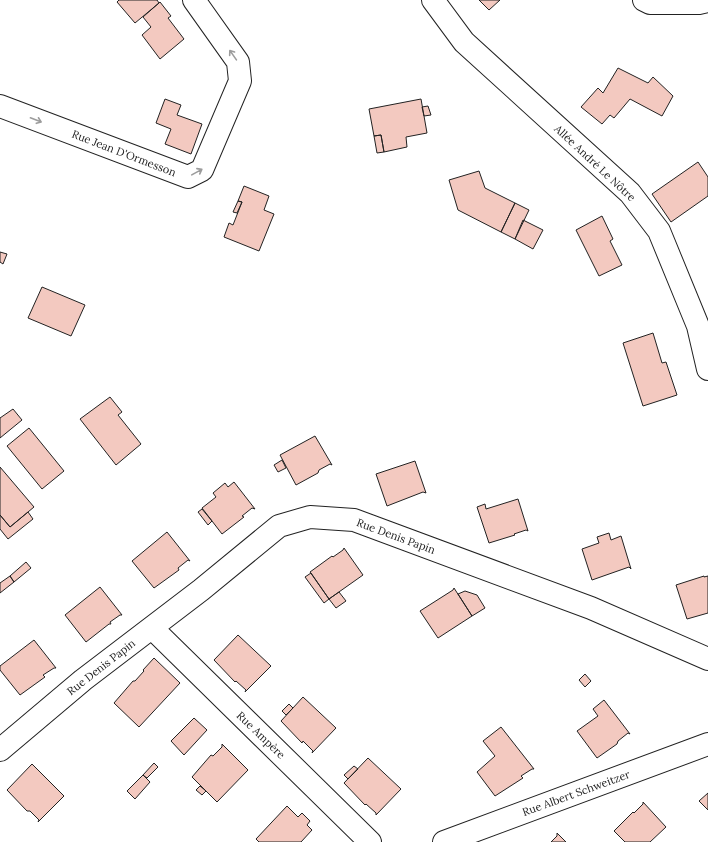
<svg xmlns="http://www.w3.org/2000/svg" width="708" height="842" viewBox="0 0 708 842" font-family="Lora,serif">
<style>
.building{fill:#f3c9c0;stroke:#222}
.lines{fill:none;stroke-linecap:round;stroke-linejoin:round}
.minor-casing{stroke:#222;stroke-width:24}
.minor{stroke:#fff;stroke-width:22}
.oneway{stroke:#9c9c9c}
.labels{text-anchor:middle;stroke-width:3;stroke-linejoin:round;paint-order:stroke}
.street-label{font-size:11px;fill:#222;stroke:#fff}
</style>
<rect width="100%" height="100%" fill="#fff"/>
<path class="building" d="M119,0H157L159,3L135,23L117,2Z
M479,0H500L489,10Z
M160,2L171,16L168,18L184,39L160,59L142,35L151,27L143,17Z
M618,68L648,83L653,77L673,96L662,116L630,99L614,118L610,115L602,124L581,107L598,88L603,93Z
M165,99L181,105L177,115L202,124L191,154L165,144L171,129L156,123Z
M421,99L427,133L406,137L407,147L384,152L381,135L374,136L369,109Z
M428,106L431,115L424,116L422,107Z
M381,135L384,152L377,153L374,136Z
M698,162L708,177V196L671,222L652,194Z
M479,171L485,188L515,203L501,232L458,210L449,180Z
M244,186L269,196L264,210L274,214L259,251L224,237L229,223L233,225L242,202L238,201Z
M238,201L242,202L237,213L233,212Z
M515,203L529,210L515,239L501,232Z
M602,216L613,239L610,241L622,265L599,276L576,230Z
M523,220L543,230L533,249L515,239Z
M0,252L7,254L3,264L0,262Z
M42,287L85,305L71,336L28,318Z
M653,333L662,363L666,362L677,395L643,406L623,343Z
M110,397L122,412L118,415L141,444L116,465L80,419Z
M13,409L22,420L0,438V418Z
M29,428L64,471L42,489L7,446Z
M315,436L332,465L330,464L319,470L318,473L296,485L280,455Z
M282,460L286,468L278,472L274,465Z
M415,461L426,493L423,492L387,506L376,474Z
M0,467L34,507L10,527L0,515Z
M234,482L255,509L252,508L242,516L244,517L222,534L202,508L216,497L213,493L225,483L228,487Z
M518,499L528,531L526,530L514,534L515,535L489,543L477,507L485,504L486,509Z
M202,509L212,521L208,525L198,512Z
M28,512L33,519L8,539L0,529V515L10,527Z
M167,532L190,561L188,560L178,568L179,570L154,588L132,561Z
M609,533L611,540L621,536L631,569L629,567L592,580L582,549L599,543L597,537Z
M344,548L363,575L329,599L310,572L332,556L333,557L343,550Z
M26,562L31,568L14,582L10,576Z
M311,573L329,599L324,603L305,577Z
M10,576L14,582L0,593V583Z
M704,576V577L708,576V613L687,619L676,585Z
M100,587L122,615H120L110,622L111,624H109L86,642L65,615Z
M454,588L472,616L438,638L420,611L453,590Z
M465,591L477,595L485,608L472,616L458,594Z
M339,592L346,601L336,608L329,599Z
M238,635L271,666L245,692L246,690L236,681L235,682L214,660Z
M34,640L56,668H54L43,675L45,677L20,695L0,670V666Z
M154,658L180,683L139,727L114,703L133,681H135L144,671L143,670Z
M585,674L591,681L585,687L579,680Z
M303,697L336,728L312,753L313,751L303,741L302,743L281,721Z
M604,700L630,734L628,733L618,741L617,744L597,758L577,731L598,716L593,709Z
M289,704L293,708L286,715L282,711Z
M194,718L207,730L184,755L171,741Z
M501,727L534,769H532L521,776L523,778L495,796L477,772L495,756L483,741Z
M222,744L248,770L217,802L192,777L211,755L213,756L222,747Z
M368,758L401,789L376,815V813L366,804L365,805L344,783Z
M154,763L158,767L147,778L143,775Z
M32,764L64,796L38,822L39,820L30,811H27L7,790Z
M354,766L358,769L348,779L344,775Z
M143,775L150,782L135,799L127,791Z
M200,786L206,791L202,795L196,790Z
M708,793V810L699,801Z
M643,802L666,827L650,842H625L614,831L633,812L634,813L643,804Z
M287,806L298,817L302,813L310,821L307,825L312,830L301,842H259L256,839Z
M557,833L566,842H551L557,836Z"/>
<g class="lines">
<defs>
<path id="minor" d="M433,0L464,42L630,193L659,231L698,326L708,369
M644,0L650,3H699L708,1
M0,106L188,177L202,170L240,81L238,62L194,0
M152,628L370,842
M0,750L83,680L201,590L279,526L310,517L354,520L591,608L708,659
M444,842L708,744"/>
</defs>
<use href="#minor" class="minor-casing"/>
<use href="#minor" class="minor"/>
</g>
<defs><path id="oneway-shaft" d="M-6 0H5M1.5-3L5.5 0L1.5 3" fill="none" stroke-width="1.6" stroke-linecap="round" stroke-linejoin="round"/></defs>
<g class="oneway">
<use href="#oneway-shaft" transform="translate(233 55) rotate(-125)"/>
<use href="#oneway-shaft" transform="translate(36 120) rotate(21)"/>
<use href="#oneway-shaft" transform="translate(197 172) rotate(-29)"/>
</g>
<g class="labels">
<g class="street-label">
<text transform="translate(124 153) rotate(21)" y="4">Rue Jean D'Ormesson</text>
<text transform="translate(595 163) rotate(43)" y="4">Allée André Le Nôtre</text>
<text transform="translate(396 536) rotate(20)" y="4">Rue Denis Papin</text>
<text transform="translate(101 667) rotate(-38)" y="4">Rue Denis Papin</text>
<text transform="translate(261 735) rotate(44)" y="4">Rue Ampère</text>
<text transform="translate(576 793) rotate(-20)" y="4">Rue Albert Schweitzer</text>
</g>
</g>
</svg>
